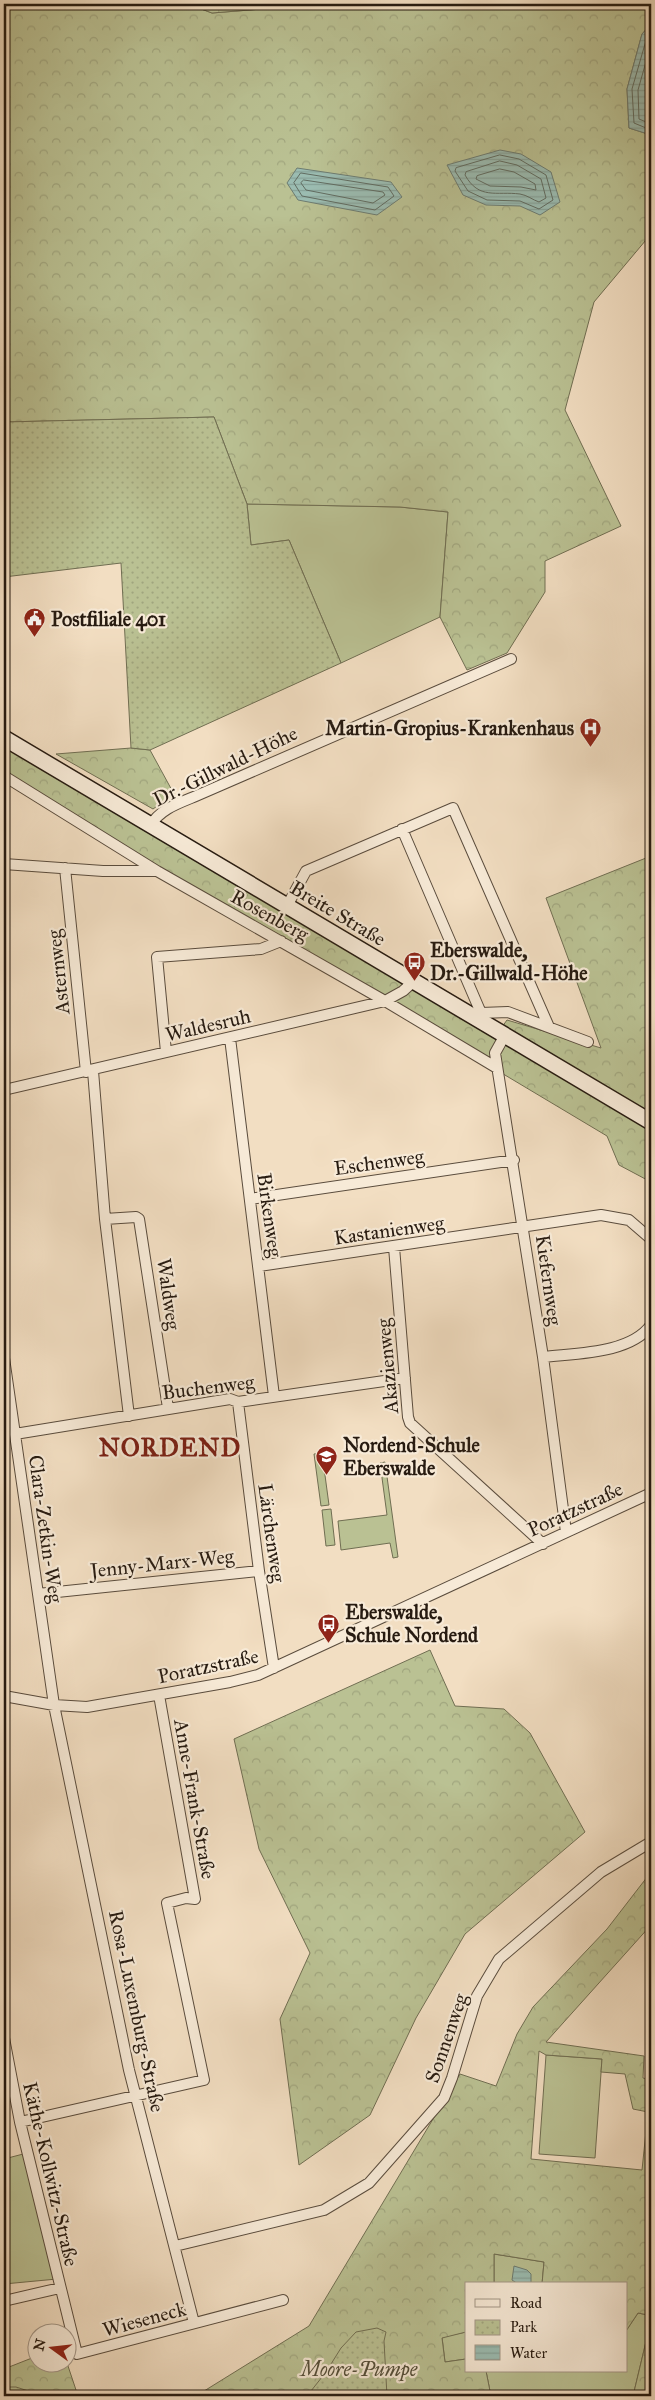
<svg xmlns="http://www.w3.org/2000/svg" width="655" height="2400" viewBox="0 0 655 2400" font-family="'IM FELL Great Primer',serif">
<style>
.green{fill:#bac193;stroke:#706e52}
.forest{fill:url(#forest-crowns);stroke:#706e52;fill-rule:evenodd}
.wetland{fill:url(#wetland-marsh);stroke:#706e52}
.park{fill:url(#park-dots);stroke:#706e52}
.water{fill:url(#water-rules);stroke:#6d7c71}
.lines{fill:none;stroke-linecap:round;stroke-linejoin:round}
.shore{stroke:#616c61;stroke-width:1}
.minor-casing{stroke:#5a4c3d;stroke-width:12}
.secondary-casing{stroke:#271b11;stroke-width:18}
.minor{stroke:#f7ead7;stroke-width:10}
.secondary{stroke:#f7ead7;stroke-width:15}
.labels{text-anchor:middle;stroke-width:4.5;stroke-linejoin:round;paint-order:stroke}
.poi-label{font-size:20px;font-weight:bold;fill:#271b11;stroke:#f7ead7;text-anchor:start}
.street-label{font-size:20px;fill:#271b11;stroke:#f7ead7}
.park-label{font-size:20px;font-style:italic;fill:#534d38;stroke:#f7ead7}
.district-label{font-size:25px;font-weight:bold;letter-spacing:1px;fill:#7a1f14;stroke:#f7ead7}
</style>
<defs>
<pattern id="forest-crowns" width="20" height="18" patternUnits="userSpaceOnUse" patternTransform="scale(1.25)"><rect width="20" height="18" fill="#bac193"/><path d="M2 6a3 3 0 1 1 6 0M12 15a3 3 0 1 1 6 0" fill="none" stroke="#a0a57e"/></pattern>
<pattern id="wetland-marsh" width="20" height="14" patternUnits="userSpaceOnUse" patternTransform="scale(1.25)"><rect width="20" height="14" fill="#bac193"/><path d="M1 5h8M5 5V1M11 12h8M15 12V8" fill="none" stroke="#a0a57e"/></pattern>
<pattern id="park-dots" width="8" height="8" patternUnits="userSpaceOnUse" patternTransform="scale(1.25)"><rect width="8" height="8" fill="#bac193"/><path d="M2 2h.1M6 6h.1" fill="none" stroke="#a0a57e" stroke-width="1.8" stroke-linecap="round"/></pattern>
<pattern id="water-rules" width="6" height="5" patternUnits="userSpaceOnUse" patternTransform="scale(1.25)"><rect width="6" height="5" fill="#9bbcb1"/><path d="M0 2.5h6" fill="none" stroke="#86a197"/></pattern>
</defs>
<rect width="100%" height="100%" fill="#f2dec2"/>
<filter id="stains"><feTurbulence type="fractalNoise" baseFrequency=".004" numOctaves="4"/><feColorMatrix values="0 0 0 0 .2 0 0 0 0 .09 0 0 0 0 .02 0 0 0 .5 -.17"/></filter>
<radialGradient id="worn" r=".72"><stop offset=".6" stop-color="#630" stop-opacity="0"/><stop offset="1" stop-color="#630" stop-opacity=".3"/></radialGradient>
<path class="green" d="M247,504L400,507L448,512L440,617L341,663L289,540L251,545Z
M322,1453L329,1505L321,1506L314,1454Z
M385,1462L398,1557L393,1558L390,1543L341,1550L338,1521L387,1515L380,1463Z
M331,1509L335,1545L326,1546L322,1510Z
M546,2055L602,2059L595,2158L539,2154Z
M27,2153L57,2279L4,2284V2159Z
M494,2254L544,2262L542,2284H494Z
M638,2313L648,2315L650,2325L633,2396H491L486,2371H626V2331Z
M466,2332V2359L445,2362L442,2337Z"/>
<path class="forest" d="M4,4H188L212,13L262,9L263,4H651V24L642,34L627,89L629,128L651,135V234L594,302L565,410L621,526L545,561V592L507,653L467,670L440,617L448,512L400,507L247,504L214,417L4,422Z
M4,743L651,1127V1182L619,1165L607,1136L376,998L4,781Z
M131,748L150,750L174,794L153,809L56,754Z
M651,856V1117L502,1027L507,1020L601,1048L546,898Z
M430,1650L455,1706L504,1709L530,1733L585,1832L465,1934L416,2018L370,2115L299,2165L280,2019L310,1953L259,1849L234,1739Z
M651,1872V1925L546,2042L644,2056L643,2078L651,2080V2396H633L650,2325L648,2315L638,2313L626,2331V2284H542L544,2262L494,2254V2284H466V2332L442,2338L445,2362L466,2359V2371H486L491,2396H196L309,2326L460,2074L496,2086L517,2034L533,2007L607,1929ZM539,2051L546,2055L602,2059L601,2072L625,2074L633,2109L648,2112L642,2170L531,2159Z
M37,2356L38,2362L67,2363L78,2396H4V2369Z"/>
<path class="wetland" d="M188,4H263L262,9L212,13Z"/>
<path class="park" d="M214,417L247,504L251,545L289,540L341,663L150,750L131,748L121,563L4,577V422Z
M377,2328L386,2332L384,2341L387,2396H307L326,2372L341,2348L356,2332Z
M4,2387H16L44,2396H4Z"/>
<path class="water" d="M651,24V135L629,128L627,89L642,34Z
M500,150L521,154L551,172L560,202L540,215L520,206L486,205L463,195L447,165Z
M297,168L391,182L402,197L377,215L298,200L287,183Z
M514,2266L527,2270L531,2274V2284H518L512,2280Z"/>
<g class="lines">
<path class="shore" d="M651,31L647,37L632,89L634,123L651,130
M651,44L638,90L639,119L651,124
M500,155L519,159L546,175L553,200L539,209L520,201L487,200L468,191L455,171L456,168Z
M500,161L517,165L541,179L546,198L539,202C533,200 527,195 520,194C496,191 479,200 465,175L466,172Z
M500,169L514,172L535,184L536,190L521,187L490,186L476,179L477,176Z
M301,173L388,187L394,196L375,210L302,196L294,183Z
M304,180L383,192L385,195L373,203L306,190L301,183Z"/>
<defs>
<path id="minor" d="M4,776L157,871
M150,826C160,809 179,803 196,796L511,659
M402,829L481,1013L478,1019
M4,864L103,871H157L385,1001L497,1068
M65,868L86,1072
M287,906L306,871L453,808L549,1027
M481,1013L508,1012L588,1042
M505,1035L495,1053L543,1357L566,1532
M230,1038L274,1396
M166,1052L157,957L261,949L281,941
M93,1071L105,1219L129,1416
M4,1090L385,1001L403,991L414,981
M250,1199L514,1160
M105,1219L136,1217L139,1219L168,1408
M394,1247L408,1417L410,1423L543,1544
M259,1266L601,1215L629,1220L651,1239
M543,1357C576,1353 630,1354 651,1325
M4,1358L54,1705L129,2070L194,2323
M238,1402L259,1571L274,1668
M15,1434L230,1399L238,1402L405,1378
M38,1594L259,1571
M4,1696L54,1705L87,1707L230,1682L258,1675L651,1493
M4,2038L20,2122L77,2354L283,2300
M20,2122L204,2080L167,1903L186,1898L195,1899L159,1695
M175,2246L324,2210L369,2183L444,2098L452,2078L477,1996L499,1959L601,1872L651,1842
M4,2301L60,2288"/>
<path id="secondary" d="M4,738L651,1122"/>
</defs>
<use href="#minor" class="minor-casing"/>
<use href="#secondary" class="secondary-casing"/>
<use href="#minor" class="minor"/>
<use href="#secondary" class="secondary"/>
</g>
<defs>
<symbol id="civic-pin" viewBox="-11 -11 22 30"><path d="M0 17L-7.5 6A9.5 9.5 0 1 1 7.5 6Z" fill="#8f2418" stroke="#f7ead7"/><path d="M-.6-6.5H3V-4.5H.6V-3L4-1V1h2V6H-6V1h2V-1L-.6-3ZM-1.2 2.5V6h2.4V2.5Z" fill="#fff"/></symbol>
<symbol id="hospital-pin" viewBox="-11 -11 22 30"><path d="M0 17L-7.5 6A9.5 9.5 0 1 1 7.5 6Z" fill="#8f2418" stroke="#f7ead7"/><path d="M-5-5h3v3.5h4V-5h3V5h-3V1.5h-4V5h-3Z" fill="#fff"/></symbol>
<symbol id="bus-pin" viewBox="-11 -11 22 30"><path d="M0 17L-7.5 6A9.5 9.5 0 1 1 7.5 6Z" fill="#8f2418" stroke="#f7ead7"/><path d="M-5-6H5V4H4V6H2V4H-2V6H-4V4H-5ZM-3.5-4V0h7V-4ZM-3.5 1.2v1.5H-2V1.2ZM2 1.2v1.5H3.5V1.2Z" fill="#fff"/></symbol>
<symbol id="school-pin" viewBox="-11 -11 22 30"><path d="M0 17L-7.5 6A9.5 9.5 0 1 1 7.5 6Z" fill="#8f2418" stroke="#f7ead7"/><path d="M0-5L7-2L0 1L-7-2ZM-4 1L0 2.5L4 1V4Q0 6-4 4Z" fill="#fff"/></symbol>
</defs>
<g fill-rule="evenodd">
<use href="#civic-pin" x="22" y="606" width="25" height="34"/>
<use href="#hospital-pin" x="578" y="716" width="25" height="34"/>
<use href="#bus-pin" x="402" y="950" width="25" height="34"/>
<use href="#school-pin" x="314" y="1444" width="25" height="34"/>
<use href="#bus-pin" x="316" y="1612" width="25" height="34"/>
</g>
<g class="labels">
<g class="poi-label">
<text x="51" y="626">Postfiliale 401</text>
<text x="574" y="735" text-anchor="end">Martin-Gropius-Krankenhaus</text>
<text x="430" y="957">Eberswalde,<tspan x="430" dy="23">Dr.-Gillwald-Höhe</tspan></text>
<text x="343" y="1452">Nordend-Schule<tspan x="343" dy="23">Eberswalde</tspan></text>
<text x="345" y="1619">Eberswalde,<tspan x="345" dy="23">Schule Nordend</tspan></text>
</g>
<g class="street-label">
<text transform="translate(225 766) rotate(-26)" y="7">Dr.-Gillwald-Höhe</text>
<text transform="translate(338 913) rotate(31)" y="7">Breite Straße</text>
<text transform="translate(270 915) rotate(29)" y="7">Rosenberg</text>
<text transform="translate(58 972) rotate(-96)" y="7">Asternweg</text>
<text transform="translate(208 1025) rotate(-13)" y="7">Waldesruh</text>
<text transform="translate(379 1162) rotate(-8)" y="7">Eschenweg</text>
<text transform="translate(270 1215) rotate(82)" y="7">Birkenweg</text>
<text transform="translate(389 1230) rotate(-8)" y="7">Kastanienweg</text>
<text transform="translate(549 1280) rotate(82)" y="7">Kiefernweg</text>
<text transform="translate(169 1294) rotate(82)" y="7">Waldweg</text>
<text transform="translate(387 1366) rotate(-95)" y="7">Akazienweg</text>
<text transform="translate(208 1387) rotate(-7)" y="7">Buchenweg</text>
<text transform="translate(575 1509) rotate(-25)" y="7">Poratzstraße</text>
<text transform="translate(46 1529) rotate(82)" y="7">Clara-Zetkin-Weg</text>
<text transform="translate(272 1533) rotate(82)" y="7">Lärchenweg</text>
<text transform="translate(162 1563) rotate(-6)" y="7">Jenny-Marx-Weg</text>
<text transform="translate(208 1666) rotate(-12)" y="7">Poratzstraße</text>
<text transform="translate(195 1799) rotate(80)" y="7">Anne-Frank-Straße</text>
<text transform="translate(137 2011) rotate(78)" y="7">Rosa-Luxemburg-Straße</text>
<text transform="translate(446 2038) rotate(-71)" y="7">Sonnenweg</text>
<text transform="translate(51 2174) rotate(77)" y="7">Käthe-Kollwitz-Straße</text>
<text transform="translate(144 2319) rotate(-15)" y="7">Wieseneck</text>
</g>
<g class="park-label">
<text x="359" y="2376">Moore-Pumpe</text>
</g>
<g class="district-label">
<text x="170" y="1456">NORDEND</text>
</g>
</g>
<rect width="655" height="2400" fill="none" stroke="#f2dec2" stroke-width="20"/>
<rect x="5" y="5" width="645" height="2390" fill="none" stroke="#271b11" stroke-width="2.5"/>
<rect x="10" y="10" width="635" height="2380" fill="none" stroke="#271b11"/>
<rect x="465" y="2282" width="162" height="90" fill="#f7ead7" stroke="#a49788"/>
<rect x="475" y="2299" width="25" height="8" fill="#f7ead7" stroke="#a49788"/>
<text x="510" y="2308" font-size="15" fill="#271b11">Road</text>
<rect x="475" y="2320" width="25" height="15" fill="url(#park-dots)" stroke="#a49788"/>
<text x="510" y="2332" font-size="15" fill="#271b11">Park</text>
<rect x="475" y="2345" width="25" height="15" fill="url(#water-rules)" stroke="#a49788"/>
<text x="510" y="2358" font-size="15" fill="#271b11">Water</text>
<g transform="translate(52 2348) rotate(285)"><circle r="24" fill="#f7ead7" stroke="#a49788"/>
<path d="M0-4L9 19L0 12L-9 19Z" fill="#8f2418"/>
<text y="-8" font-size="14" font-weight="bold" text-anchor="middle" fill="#271b11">N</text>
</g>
<rect width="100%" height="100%" filter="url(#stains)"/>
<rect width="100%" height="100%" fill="url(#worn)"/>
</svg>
